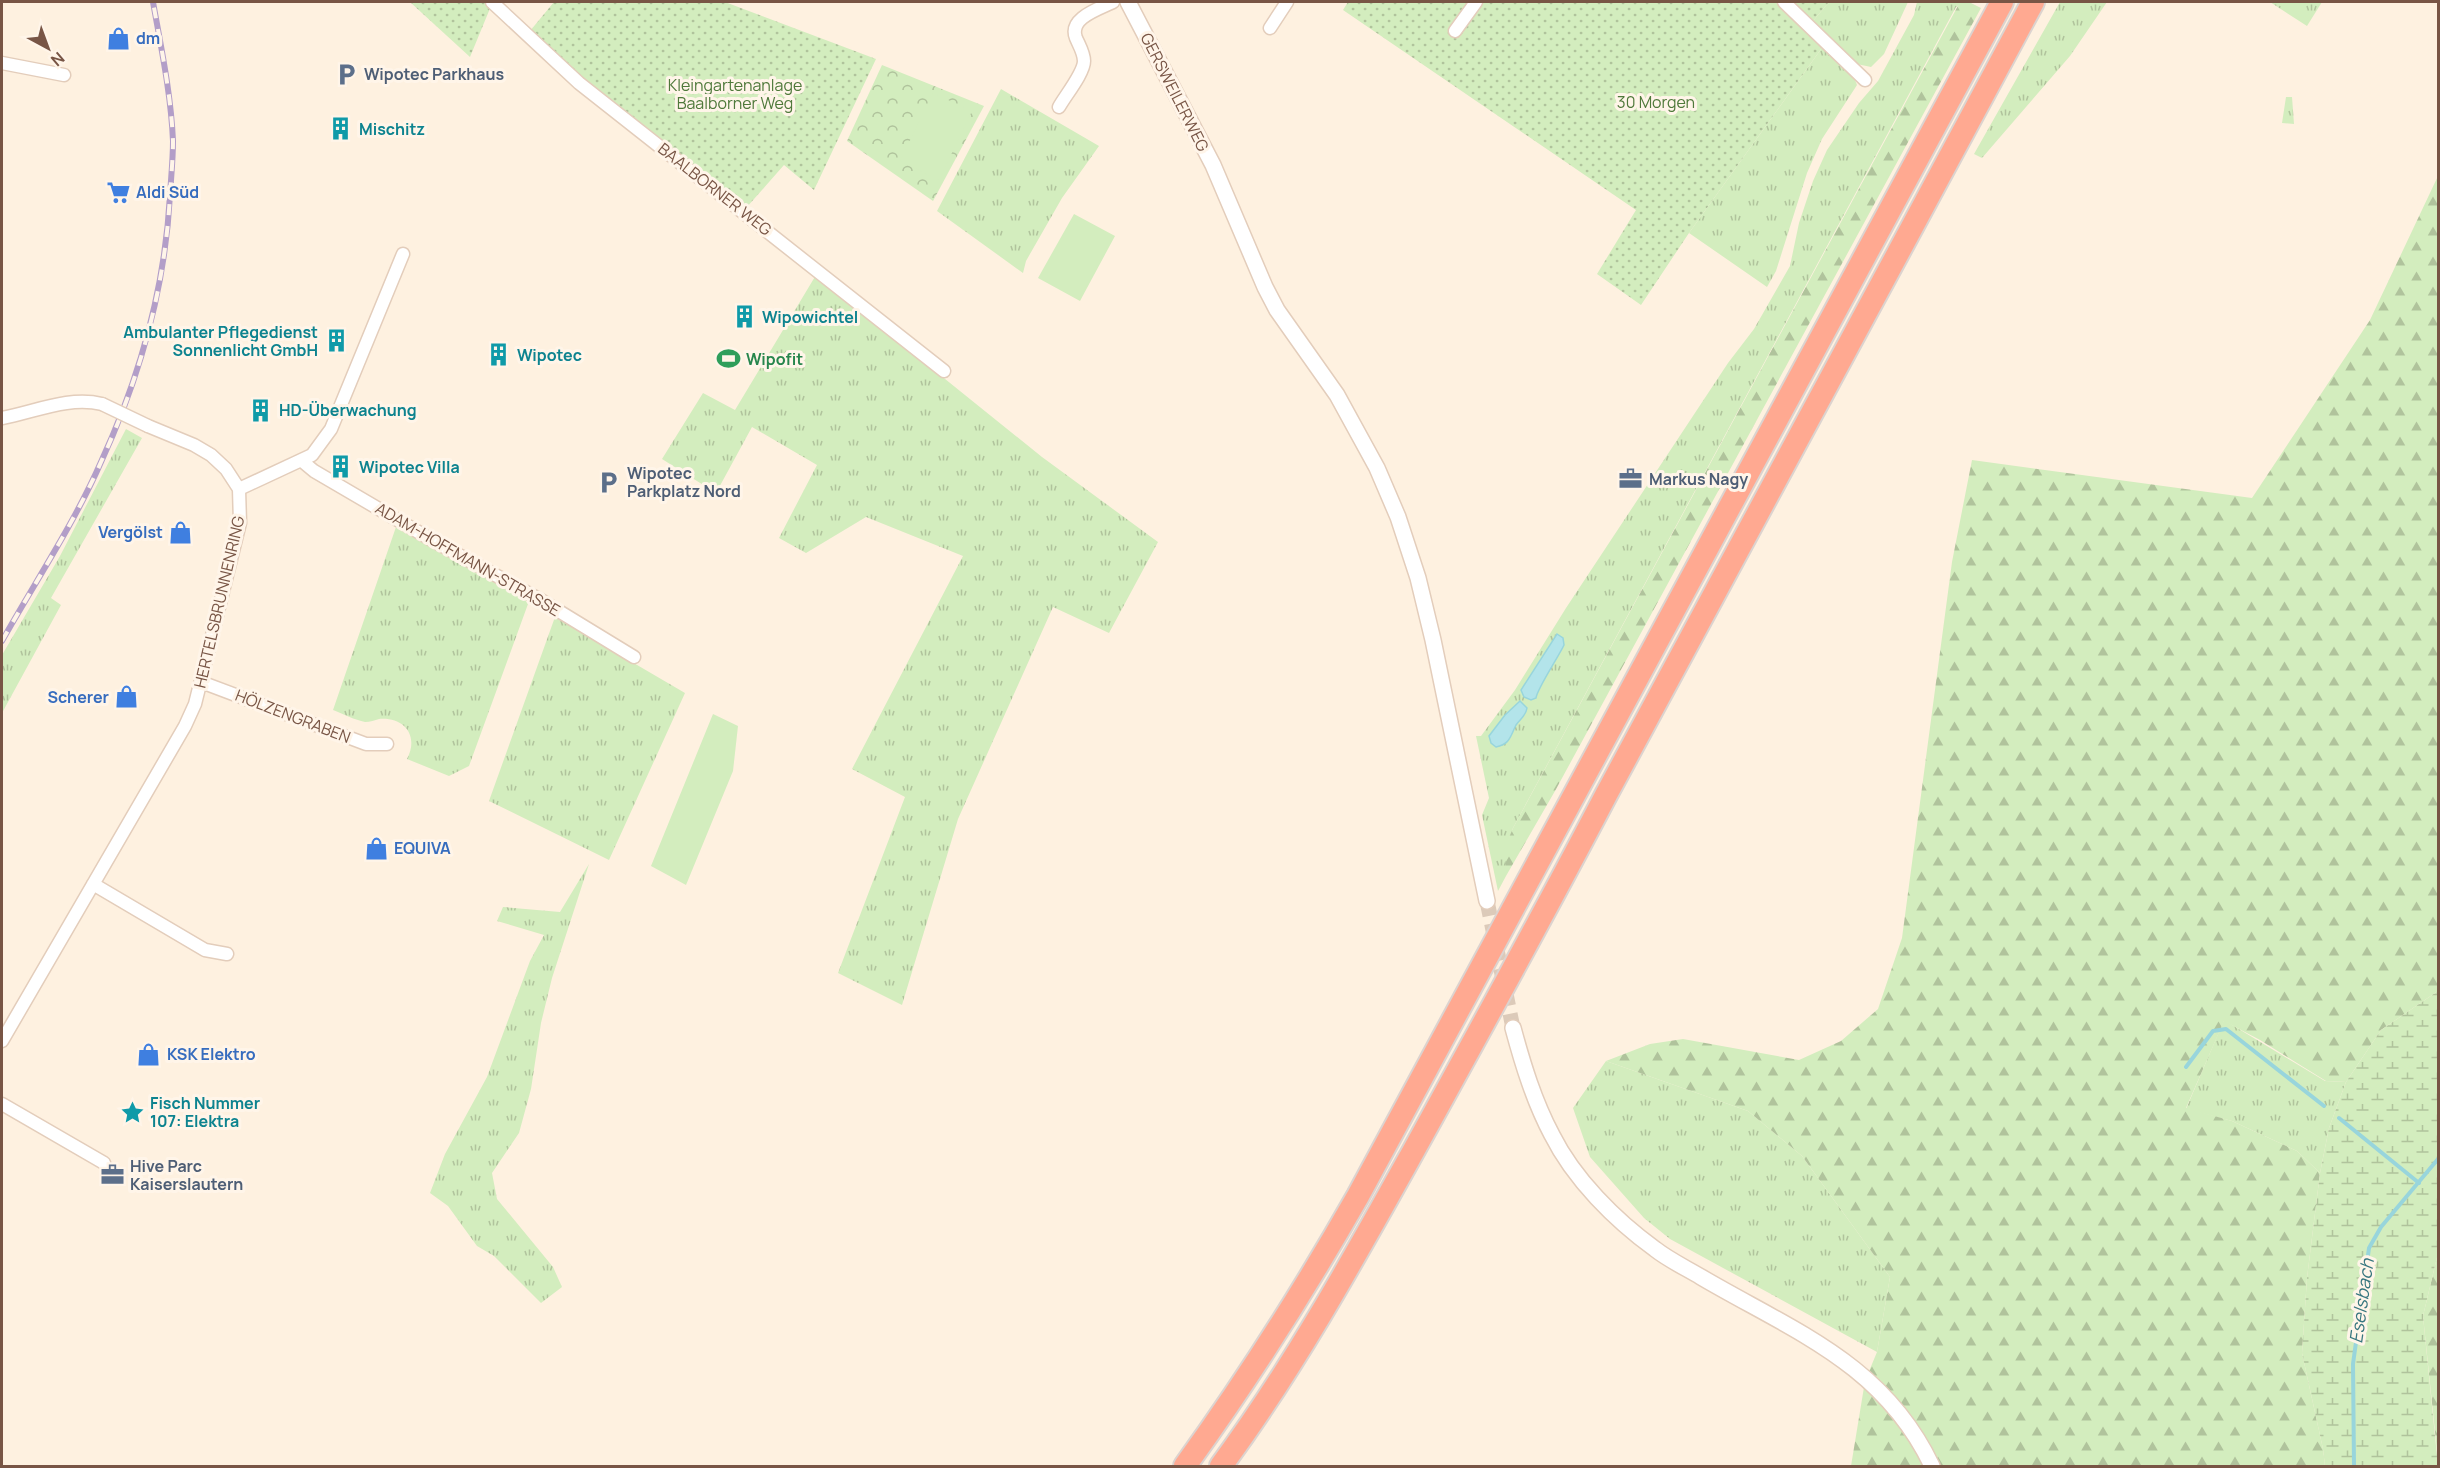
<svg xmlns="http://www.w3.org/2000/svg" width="2440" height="1468" viewBox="0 0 2440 1468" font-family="Manrope,sans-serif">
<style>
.grass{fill:url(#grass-tufts)}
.forest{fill:url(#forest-firs)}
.wetland{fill:url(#wetland-marsh)}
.park{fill:url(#park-crowns)}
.garden{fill:url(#garden-dots)}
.pitch{fill:#d3edbe}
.water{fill:#b3e4ea;stroke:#98d5dc;stroke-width:1.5}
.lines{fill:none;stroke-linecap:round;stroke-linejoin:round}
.stream{stroke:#98d5dc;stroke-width:4}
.tertiary-tunnel{stroke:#dccab9;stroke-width:15;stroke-dasharray:15 8;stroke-linecap:butt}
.minor-casing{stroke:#e3cdbb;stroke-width:15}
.tertiary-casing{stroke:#e3cdbb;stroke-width:18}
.motorway-casing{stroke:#dcd3cf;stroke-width:26}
.minor{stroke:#fff;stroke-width:12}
.tertiary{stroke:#fff;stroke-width:15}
.motorway{stroke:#ffa991;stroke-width:22}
.rail-casing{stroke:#b39ec8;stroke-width:6}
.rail{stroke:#fff5e9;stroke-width:4;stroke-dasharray:11;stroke-linecap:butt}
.minor-bridge-casing{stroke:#e3cdbb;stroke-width:15;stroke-linecap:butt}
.minor-bridge{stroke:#fff;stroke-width:12}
.labels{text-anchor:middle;stroke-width:6;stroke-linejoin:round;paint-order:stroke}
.shop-label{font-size:16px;font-weight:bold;fill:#366cbe;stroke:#fff5e9;text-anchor:start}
.service-label{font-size:16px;font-weight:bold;fill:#4e5e75;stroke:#fff5e9;text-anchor:start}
.park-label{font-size:16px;fill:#4f793a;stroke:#fff5e9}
.street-label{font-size:16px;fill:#785545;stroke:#fff5e9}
.culture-label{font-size:16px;font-weight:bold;fill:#0d838f;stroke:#fff5e9;text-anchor:start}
.leisure-label{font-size:16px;font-weight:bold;fill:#27864d;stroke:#fff5e9;text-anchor:start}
.water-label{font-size:18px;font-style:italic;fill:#37767f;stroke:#fff5e9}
</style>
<defs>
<pattern id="grass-tufts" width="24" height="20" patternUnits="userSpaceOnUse" patternTransform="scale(1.5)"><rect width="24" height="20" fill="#d3edbe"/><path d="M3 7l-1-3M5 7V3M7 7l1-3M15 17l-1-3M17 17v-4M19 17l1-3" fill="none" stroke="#b0c39c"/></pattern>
<pattern id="forest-firs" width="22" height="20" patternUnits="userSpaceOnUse" patternTransform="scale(1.5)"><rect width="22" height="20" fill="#d3edbe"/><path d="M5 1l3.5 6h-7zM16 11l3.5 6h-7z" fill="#b0c39c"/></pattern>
<pattern id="wetland-marsh" width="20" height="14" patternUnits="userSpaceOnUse" patternTransform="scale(1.5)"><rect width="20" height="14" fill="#d3edbe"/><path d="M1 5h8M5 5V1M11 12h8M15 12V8" fill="none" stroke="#b0c39c"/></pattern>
<pattern id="park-crowns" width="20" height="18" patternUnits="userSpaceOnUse" patternTransform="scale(1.5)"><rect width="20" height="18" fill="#d3edbe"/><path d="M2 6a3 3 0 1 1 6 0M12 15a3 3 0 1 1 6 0" fill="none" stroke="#b0c39c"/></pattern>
<pattern id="garden-dots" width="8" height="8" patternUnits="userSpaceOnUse" patternTransform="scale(1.5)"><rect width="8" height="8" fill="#d3edbe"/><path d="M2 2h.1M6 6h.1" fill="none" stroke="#b0c39c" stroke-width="1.8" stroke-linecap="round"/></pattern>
</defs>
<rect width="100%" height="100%" fill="#fef1e0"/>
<path class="grass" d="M1829,2H1908L1884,54L1871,67L1852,63L1813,21Z
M1917,2H1963L1956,7L1513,828L1506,847V876L1498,891L1482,815L1489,798L1476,736H1481L1515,690L1566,608L1728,363L1754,329L1790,266L1799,223L1813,181L1827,150L1859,103L1878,81L1914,15Z
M2060,2H2107L2070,56L1982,158L1974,154Z
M2270,2H2322L2307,26Z
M1824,45L1853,75L1857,85L1822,139L1807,173L1776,271L1767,287L1689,233Z
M1001,89L1099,146L1062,198L1026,261L1023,273L937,211Z
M2286,97H2292L2294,124L2282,123Z
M816,275L1042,457L1158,542L1109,633L1053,607L958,819L902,1005L838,973L905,797L852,769L963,556L866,517L806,553L779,538L817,465L752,427L716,493L662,459L703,393L735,410Z
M126,429L142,438L51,598L61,605L2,713V655L60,556Z
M396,527L522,596L528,604L469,766L449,776L407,759C419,736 405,717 379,719C375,720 370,722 365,722C355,720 343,714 333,710Z
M555,617L685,693L609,860L489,801Z
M589,864L552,978L541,1023L531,1089L519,1133L492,1173L497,1199L553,1267L562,1287L541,1303L494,1256L477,1246L448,1206L430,1193L445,1154L487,1077L530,961L544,935L497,921L503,907L560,912Z
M2224,1020L2325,1081L2346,1082L2329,1128L2320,1173L2297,1151L2232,1121L2186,1109Z
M1606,1061L1748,1111L1802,1156L1890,1277L1877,1352L1670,1239L1644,1218L1590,1157L1573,1108Z"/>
<path class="forest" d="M1960,2H1969L1981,8L1555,791L1506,876L1505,847L1513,828Z
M2438,176V991L2381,1030L2346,1082L2326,1081L2260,1040L2224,1021L2186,1108L2232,1121L2297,1151L2320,1173L2307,1278L2302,1353L2323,1449L2325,1466H1851L1865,1381L1877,1352L1890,1277L1802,1156L1748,1111L1606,1061L1650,1044L1683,1039L1799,1060L1841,1041L1878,1009L1902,938L1952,562L1972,460L2252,498L2370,320Z
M2438,1253V1461L2423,1316Z"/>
<path class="wetland" d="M2438,991V1253L2423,1316L2438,1466H2325L2323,1449L2302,1353L2307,1278L2320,1173L2329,1128L2346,1082L2381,1030Z"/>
<path class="park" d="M882,65L984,106L933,201L847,141Z"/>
<path class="garden" d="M410,2H486L491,6L470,57Z
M554,2H725L876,59L814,190L784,165L746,208L582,80L530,31Z
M1348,2H1778L1824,45L1689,233L1641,305L1597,274L1636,210L1343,10Z
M1791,2H1829L1813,21Z"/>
<path class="pitch" d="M933,93L972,111L939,180L900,161Z
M1074,214L1115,236L1080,301L1038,278Z
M713,714L738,726L733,771L686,885L651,866Z"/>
<path class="water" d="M1557,634L1563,638L1564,645C1559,656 1537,689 1536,698L1531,700L1524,697L1521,690Z
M1520,701L1527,708C1526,716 1520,719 1516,725C1510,737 1510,744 1496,747L1491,743L1489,736L1505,715Z"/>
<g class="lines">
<path class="stream" d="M365,415L371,412L381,416
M2186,1067L2213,1031L2226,1029L2324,1106
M2339,1118L2419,1183
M2354,1466L2353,1364L2369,1248L2381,1227L2438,1159"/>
<path class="tertiary-tunnel" d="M1487,901L1513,1028"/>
<defs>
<path id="minor" d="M492,2L579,83L944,371
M1784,2L1865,80
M1270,28L1287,2
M1455,31L1476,2
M2,63L64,75
M1059,107C1065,96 1084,73 1084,61C1084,53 1079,45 1076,38C1068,18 1099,9 1113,2
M2,418C35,412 68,396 102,404
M302,461L314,471L437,543L539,599L634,657
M239,489L312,455L331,429L403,254
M201,682L366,744H387
M93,884L205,950L227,954
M2,1041L185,726L195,704L240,523L239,489L226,469L211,455L194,445L148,426
M2,1104L104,1163"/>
<path id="tertiary" d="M1128,2L1213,165L1265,287L1277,310L1337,395L1377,468L1398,517L1418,578L1433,640L1487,901
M1513,1028C1523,1065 1534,1101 1552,1135C1574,1179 1615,1220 1655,1249C1669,1260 1686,1268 1701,1277C1793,1331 1883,1363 1932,1466"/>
<path id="motorway" d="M1185,1466C1248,1379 1305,1289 1358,1196L2002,2
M1221,1466C1294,1367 1354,1258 1414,1150C1479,1032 1544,914 1606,795C1747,529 1892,267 2033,2"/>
</defs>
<use href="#minor" class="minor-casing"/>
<use href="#tertiary" class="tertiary-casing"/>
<use href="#motorway" class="motorway-casing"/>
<use href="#minor" class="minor"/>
<use href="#tertiary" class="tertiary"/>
<use href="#motorway" class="motorway"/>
<defs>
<path id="rail" d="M2,641C35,582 74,524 101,462C140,377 165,289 170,195C171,178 173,159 173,141C171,94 161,47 153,2"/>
</defs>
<use href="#rail" class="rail-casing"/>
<use href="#rail" class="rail"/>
<defs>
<path id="minor-bridge" d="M102,404L148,426"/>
</defs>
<use href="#minor-bridge" class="minor-bridge-casing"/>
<use href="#minor-bridge" class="minor-bridge"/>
</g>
<defs>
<symbol id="shop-bare" viewBox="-9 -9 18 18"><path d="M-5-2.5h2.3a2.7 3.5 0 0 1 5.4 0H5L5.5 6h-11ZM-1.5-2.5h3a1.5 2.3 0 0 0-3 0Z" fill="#3f7fe0" stroke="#fff5e9" stroke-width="2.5" paint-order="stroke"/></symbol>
<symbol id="parking-bare" viewBox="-9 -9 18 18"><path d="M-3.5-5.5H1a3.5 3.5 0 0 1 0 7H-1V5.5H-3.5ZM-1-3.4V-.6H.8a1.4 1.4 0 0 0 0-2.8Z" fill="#5c6f8a" stroke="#fff5e9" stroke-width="2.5" paint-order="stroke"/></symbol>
<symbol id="building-bare" viewBox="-9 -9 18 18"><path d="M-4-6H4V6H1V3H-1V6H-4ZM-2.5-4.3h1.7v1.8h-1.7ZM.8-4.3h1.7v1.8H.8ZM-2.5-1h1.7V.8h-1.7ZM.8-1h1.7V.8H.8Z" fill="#0f9aa8" stroke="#fff5e9" stroke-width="2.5" paint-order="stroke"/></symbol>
<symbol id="supermarket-bare" viewBox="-9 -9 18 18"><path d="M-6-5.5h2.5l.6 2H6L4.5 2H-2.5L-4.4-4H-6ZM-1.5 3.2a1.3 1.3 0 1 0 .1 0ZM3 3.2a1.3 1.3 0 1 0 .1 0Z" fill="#3f7fe0" stroke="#fff5e9" stroke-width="2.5" paint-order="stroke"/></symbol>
<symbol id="stadium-bare" viewBox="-9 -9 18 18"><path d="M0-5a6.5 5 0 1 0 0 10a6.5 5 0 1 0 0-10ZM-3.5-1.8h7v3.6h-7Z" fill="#2e9e5b" stroke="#fff5e9" stroke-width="2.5" paint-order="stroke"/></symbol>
<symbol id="office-bare" viewBox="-9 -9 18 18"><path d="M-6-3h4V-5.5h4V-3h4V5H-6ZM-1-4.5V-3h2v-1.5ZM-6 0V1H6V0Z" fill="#5c6f8a" stroke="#fff5e9" stroke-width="2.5" paint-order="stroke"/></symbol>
<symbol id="sight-bare" viewBox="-9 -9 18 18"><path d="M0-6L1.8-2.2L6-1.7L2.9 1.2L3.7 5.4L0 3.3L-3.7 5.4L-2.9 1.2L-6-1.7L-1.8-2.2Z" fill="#0f9aa8" stroke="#fff5e9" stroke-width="2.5" paint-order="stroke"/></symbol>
</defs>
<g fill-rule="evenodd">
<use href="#shop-bare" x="102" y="22" width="33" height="33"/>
<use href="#parking-bare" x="330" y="58" width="33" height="33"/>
<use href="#building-bare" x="324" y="112" width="33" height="33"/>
<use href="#supermarket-bare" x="102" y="176" width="33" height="33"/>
<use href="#building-bare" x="728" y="300" width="33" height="33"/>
<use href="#building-bare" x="320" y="324" width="33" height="33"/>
<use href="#building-bare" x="482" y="338" width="33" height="33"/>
<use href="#stadium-bare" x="712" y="342" width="33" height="33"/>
<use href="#building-bare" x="244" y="394" width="33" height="33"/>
<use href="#building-bare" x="324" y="450" width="33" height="33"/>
<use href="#office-bare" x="1614" y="462" width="33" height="33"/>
<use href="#parking-bare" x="592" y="466" width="33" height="33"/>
<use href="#shop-bare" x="164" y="516" width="33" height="33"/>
<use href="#shop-bare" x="110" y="680" width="33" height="33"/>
<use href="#shop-bare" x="360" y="832" width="33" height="33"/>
<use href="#shop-bare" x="132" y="1038" width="33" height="33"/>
<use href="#sight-bare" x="116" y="1096" width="33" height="33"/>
<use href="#office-bare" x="96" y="1158" width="33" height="33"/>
</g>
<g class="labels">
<g class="shop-label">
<text x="136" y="44">dm</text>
<text x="136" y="198">Aldi Süd</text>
<text x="163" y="538" text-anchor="end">Vergölst</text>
<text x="109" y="703" text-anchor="end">Scherer</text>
<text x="394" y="854">EQUIVA</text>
<text x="167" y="1060">KSK Elektro</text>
</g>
<g class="service-label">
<text x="364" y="80">Wipotec Parkhaus</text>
<text x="627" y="479">Wipotec<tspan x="627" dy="18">Parkplatz Nord</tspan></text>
<text x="1649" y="485">Markus Nagy</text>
<text x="130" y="1172">Hive Parc<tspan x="130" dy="18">Kaiserslautern</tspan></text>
</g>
<g class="park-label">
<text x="735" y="91">Kleingartenanlage<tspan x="735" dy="18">Baalborner Weg</tspan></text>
<text x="1656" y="108">30 Morgen</text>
</g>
<g class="street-label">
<text transform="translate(1175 92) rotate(63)" y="6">GERSWEILERWEG</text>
<text transform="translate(715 189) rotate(38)" y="6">BAALBORNER WEG</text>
<text transform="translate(468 559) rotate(30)" y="6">ADAM-HOFFMANN-STRASSE</text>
<text transform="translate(219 602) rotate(-77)" y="6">HERTELSBRUNNENRING</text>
<text transform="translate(293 716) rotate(21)" y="6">HÖLZENGRABEN</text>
</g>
<g class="culture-label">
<text x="359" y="135">Mischitz</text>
<text x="762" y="323">Wipowichtel</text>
<text x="318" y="338" text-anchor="end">Ambulanter Pflegedienst<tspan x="318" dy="18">Sonnenlicht GmbH</tspan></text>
<text x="517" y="361">Wipotec</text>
<text x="279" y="416">HD-Überwachung</text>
<text x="359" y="473">Wipotec Villa</text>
<text x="150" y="1109">Fisch Nummer<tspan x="150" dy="18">107: Elektra</tspan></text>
</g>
<g class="leisure-label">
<text x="746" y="365">Wipofit</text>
</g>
<g class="water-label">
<text transform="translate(2362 1301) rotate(-82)" y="6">Eselsbach</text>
</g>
</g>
<rect width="2440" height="1468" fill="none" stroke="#785545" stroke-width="6"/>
<g transform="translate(48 48) rotate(139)" stroke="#fff5e9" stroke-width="4.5" paint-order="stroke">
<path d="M0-4.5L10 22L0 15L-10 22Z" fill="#785545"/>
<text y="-9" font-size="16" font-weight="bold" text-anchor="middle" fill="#785545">N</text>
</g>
</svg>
